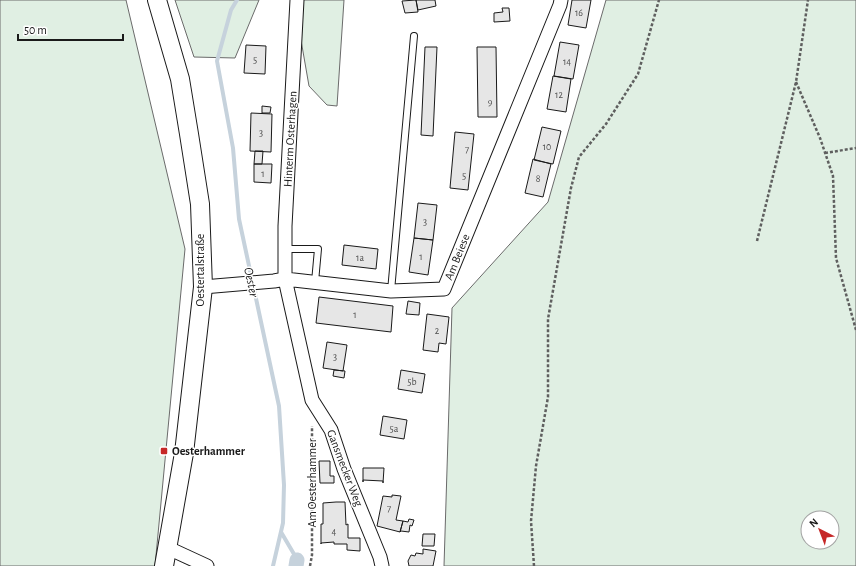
<svg xmlns="http://www.w3.org/2000/svg" width="856" height="566" viewBox="0 0 856 566" font-family="'Alegreya Sans',sans-serif">
<style>
.green{fill:#e0efe3;stroke:#6a6a6a;fill-rule:evenodd}
.lines{fill:none;stroke-linecap:round;stroke-linejoin:round}
.stream{stroke:#c6d2dc;stroke-width:4}
.canal{stroke:#c6d2dc;stroke-width:15}
.building{fill:#e6e6e6;stroke:#1a1a1a}
.lane-casing{stroke:#1a1a1a;stroke-width:8}
.street-casing{stroke:#1a1a1a;stroke-width:15}
.secondary-casing{stroke:#1a1a1a;stroke-width:20}
.path{stroke:#5f5f5f;stroke-width:2.5;stroke-dasharray:3 2;stroke-linecap:butt}
.lane{stroke:#fff;stroke-width:6}
.street{stroke:#fff;stroke-width:13}
.secondary{stroke:#fff;stroke-width:18}
.poi-dot{fill:#c62828;stroke:#fff;stroke-width:1.5}
.labels{text-anchor:middle;stroke-width:3;stroke-linejoin:round;paint-order:stroke}
.number-label{font-size:10px;fill:#4d4d4d}
.street-label{font-size:12px;fill:#1a1a1a;stroke:#fff}
.poi-label{font-size:12px;font-weight:bold;fill:#1a1a1a;stroke:#fff;text-anchor:start}
.water-label{font-size:13px;font-style:italic;fill:#1a1a1a;stroke:#fff}
</style>
<rect width="100%" height="100%" fill="#fff"/>
<path class="green" d="M0,0H126L185,249L155,566H0Z
M175,0H259L235,58L194,57Z
M294,0H344L337,106L327,105L309,86Z
M606,0H856V566H444L452,308L548,202ZM808,518H832V542H808Z"/>
<g class="lines">
<path class="stream" d="M237,0L231,10L217,61L233,148L239,219L279,406L284,485L283,523L273,566
M281,532L301,566"/>
<path class="canal" d="M296,566L297,560"/>
</g>
<path class="building" d="M416,0H435L436,6L418,10Z
M416,0L418,12L405,13L402,1Z
M572,0H591L586,28L568,25Z
M502,8H509L510,21L494,22V13L503,12Z
M560,42L579,45L573,79L554,76Z
M246,45L266,46L265,74L244,73Z
M425,47H437L433,136L421,135Z
M477,47H496L497,117H478Z
M553,76L571,79L566,112L547,109Z
M262,106L271,107L270,113H262Z
M251,113L272,114L271,152L250,151Z
M542,127L561,131L553,164L534,160Z
M455,132L474,134L468,190L450,188Z
M255,151H263L262,164H254Z
M533,159L551,164L543,197L525,193Z
M254,164H272L271,183L254,182Z
M418,203L437,205L433,240L414,238Z
M414,238L433,240L428,275L409,272Z
M344,245L378,249L376,269L342,265Z
M319,297L393,306L391,332L316,323Z
M408,301L420,303L419,315L406,314Z
M427,314L449,317L446,344L439,343L438,352L423,350Z
M327,342L347,345L343,371L323,368Z
M334,370L345,371L344,378L333,376Z
M401,370L425,374L422,393L398,389Z
M383,416L407,420L404,439L380,435Z
M319,461H330V476H334V483H320Z
M363,468H384L383,483V481L363,480V482Z
M392,495L401,496L396,520L403,521L400,532L377,526L383,496L392,497Z
M336,502H345L346,525L348,524V538H360V551L347,550V544H334V542L321,543V544V524H323V503Z
M409,519L414,520L412,526L410,525L409,532L401,531L400,532L403,521L408,522Z
M423,534H435L434,546H422Z
M423,549L436,551L433,566H409L408,561L411,555L415,556L416,553L423,554Z"/>
<g class="lines">
<defs>
<path id="lane" d="M285,249H318L315,282
M391,291L414,36"/>
<path id="street" d="M297,0L285,226V279L312,400L331,430L344,469L380,557L382,566
M203,287L274,281L285,279L391,291L444,289L560,5L561,0
M168,548L207,566"/>
<path id="secondary" d="M157,0L180,79L189,134L200,204L203,287L184,453L164,566"/>
</defs>
<use href="#lane" class="lane-casing"/>
<use href="#street" class="street-casing"/>
<use href="#secondary" class="secondary-casing"/>
<path class="path" d="M796,82L820,138L833,176L836,258L856,330
M825,153L856,148
M757,241L796,82L808,0
M310,566L312,555V426
M534,566L531,521L536,466L548,397V319L571,188L579,157L606,124L638,74L659,0"/>
<use href="#lane" class="lane"/>
<use href="#street" class="street"/>
<use href="#secondary" class="secondary"/>
</g>
<rect class="poi-dot" x="160" y="447" width="8" height="8" rx="2"/>
<g class="labels">
<g class="number-label">
<text x="579" y="16">16</text>
<text x="255" y="63">5</text>
<text x="567" y="65">14</text>
<text x="559" y="98">12</text>
<text x="490" y="105">9</text>
<text x="261" y="136">3</text>
<text x="547" y="150">10</text>
<text x="467" y="153">7</text>
<text x="263" y="177">1</text>
<text x="464" y="179">5</text>
<text x="538" y="182">8</text>
<text x="425" y="225">3</text>
<text x="421" y="260">1</text>
<text x="360" y="261">1a</text>
<text x="355" y="318">1</text>
<text x="437" y="334">2</text>
<text x="335" y="360">3</text>
<text x="412" y="385">5b</text>
<text x="394" y="432">5a</text>
<text x="389" y="512">7</text>
<text x="334" y="535">4</text>
</g>
<g class="street-label">
<text transform="translate(290 139) rotate(-87)" y="4">Hinterm Osterhagen</text>
<text transform="translate(457 257) rotate(-68)" y="4">Am Beiese</text>
<text transform="translate(200 270) rotate(-90)" y="4">Oestertalstraße</text>
<text transform="translate(345 468) rotate(69)" y="4">Gansmecker Weg</text>
<text transform="translate(312 483) rotate(-90)" y="4">Am Oesterhammer</text>
</g>
<g class="poi-label">
<text x="172" y="455">Oesterhammer</text>
</g>
<g class="water-label">
<text transform="translate(252 282) rotate(78)" y="5">Oester</text>
</g>
</g>
<g transform="translate(820 530) rotate(318)"><circle r="19" fill="#ffffff" stroke="#a3a3a3"/>
<path d="M0-3L7 15L0 10L-7 15Z" fill="#c62828"/>
<text y="-6" font-size="11" font-weight="bold" text-anchor="middle" fill="#1a1a1a">N</text>
</g>
<path d="M18 34v6h105v-6" fill="none" stroke="#1a1a1a" stroke-width="2"/>
<text x="24" y="34" font-size="12" fill="#1a1a1a" stroke="#ffffff" stroke-width="3" paint-order="stroke">50 m</text>
</svg>
